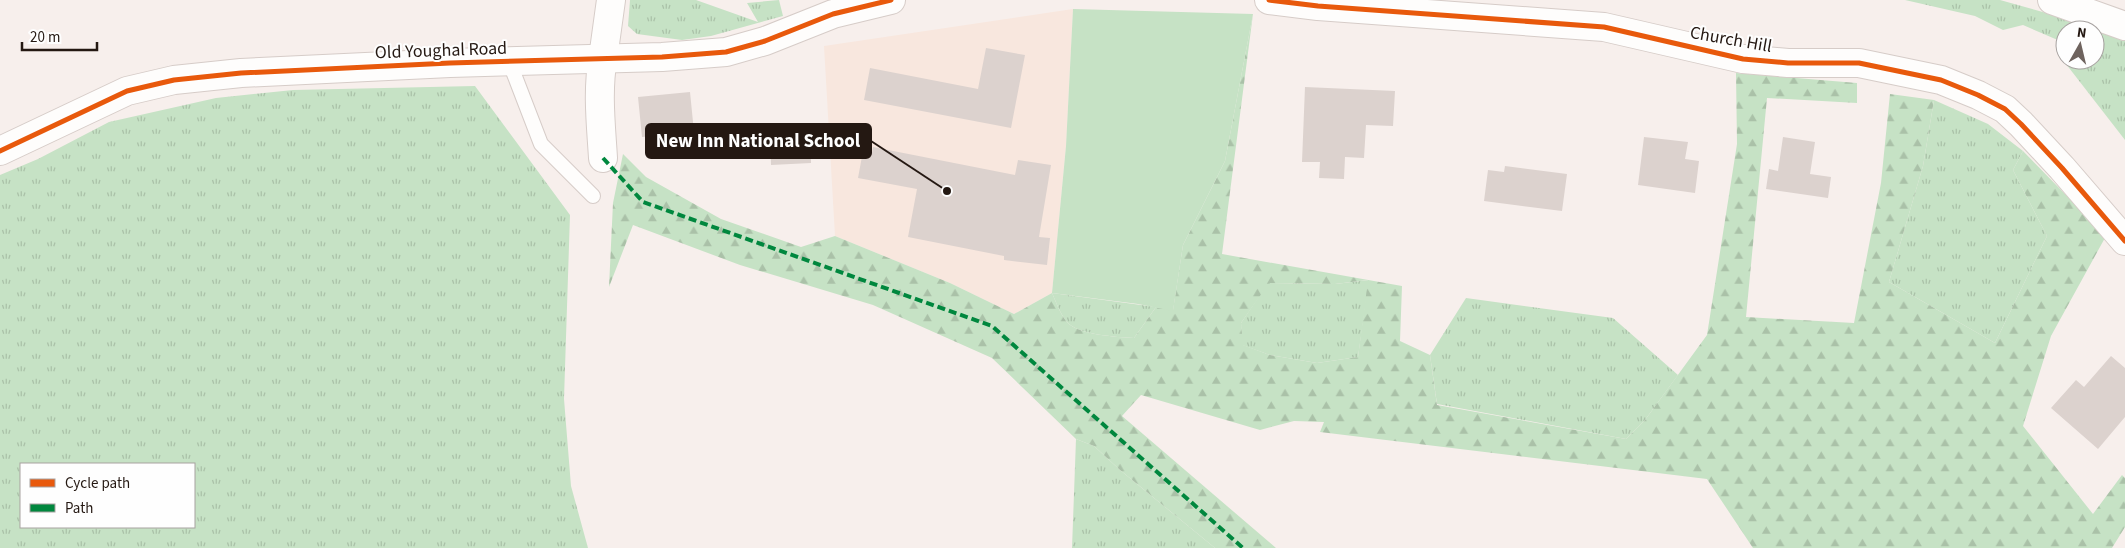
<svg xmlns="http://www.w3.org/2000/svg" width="2125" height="548" viewBox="0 0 2125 548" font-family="'Source Sans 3',sans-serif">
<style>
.built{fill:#f8e7de}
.grass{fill:url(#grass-tufts);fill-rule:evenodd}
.forest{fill:url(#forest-firs);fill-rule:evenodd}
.pitch{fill:#c6e2c5}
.building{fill:#dcd2ce}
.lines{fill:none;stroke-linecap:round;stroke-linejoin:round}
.service-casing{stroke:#d6ccc8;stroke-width:16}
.minor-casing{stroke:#d6ccc8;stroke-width:30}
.tertiary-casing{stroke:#d6ccc8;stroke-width:30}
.secondary-casing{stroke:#d6ccc8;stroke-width:30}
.service{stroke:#fefdfc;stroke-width:14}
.minor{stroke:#fefdfc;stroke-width:28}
.tertiary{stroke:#fefdfc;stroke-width:28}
.secondary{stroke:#fefdfc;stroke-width:28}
.quiet{stroke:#00873e;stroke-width:4;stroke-dasharray:8 4;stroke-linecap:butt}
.cycleway-casing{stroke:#fefefe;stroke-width:8}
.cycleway{stroke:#e8590c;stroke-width:5}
.labels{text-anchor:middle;stroke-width:4;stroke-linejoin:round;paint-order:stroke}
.street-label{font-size:18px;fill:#241812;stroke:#fefefe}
.leader{fill:none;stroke:#241812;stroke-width:2}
.callout-dot{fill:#241812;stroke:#fefefe;stroke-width:2}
.callout{fill:#241812;stroke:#241812;stroke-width:2}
.callout-label{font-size:19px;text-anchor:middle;font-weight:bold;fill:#fff}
</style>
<defs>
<pattern id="grass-tufts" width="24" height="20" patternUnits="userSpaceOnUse" patternTransform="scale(1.25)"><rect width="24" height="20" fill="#c6e2c5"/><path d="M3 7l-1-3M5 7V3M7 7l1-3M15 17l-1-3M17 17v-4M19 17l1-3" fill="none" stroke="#aac1a8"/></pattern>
<pattern id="forest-firs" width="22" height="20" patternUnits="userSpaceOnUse" patternTransform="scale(1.25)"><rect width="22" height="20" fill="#c6e2c5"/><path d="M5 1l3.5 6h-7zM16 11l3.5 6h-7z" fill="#aac1a8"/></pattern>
</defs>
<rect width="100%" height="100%" fill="#f7efec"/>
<path class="built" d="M1073,9L1066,146L1052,293L1014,314L950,283L835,236L824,46Z"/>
<path class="grass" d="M630,0H696L758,22L747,3L779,0L783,16L711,36L682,40L637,34L628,26Z
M1905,0H2000L2064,18L2125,40V140L2066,64L2060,41L2023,25L2003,30L1975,16ZM2065,30H2095V60H2065Z
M475,86L570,215L564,399L571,486L588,548H0V175L38,159L109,122L216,98L293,90ZM21,464H194V527H21Z
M1934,100L1988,124L2023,151L2013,170L2047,236L1995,343L1889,282L1923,166Z
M1369,280L1358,357L1317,363L1270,355L1242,345L1241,323L1268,283L1335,284Z
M1052,293L1156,307L1134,338C1117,337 1077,335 1066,321C1060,313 1056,302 1052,293Z
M1466,298L1613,318L1678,375L1645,420L1626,439L1437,404L1430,355Z
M1076,439L1094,446L1120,470L1215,548H1072Z"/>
<path class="forest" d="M1253,14L1222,254L1402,286L1400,341L1430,355L1437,405L1626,439L1645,420L1707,335L1737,144L1736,73L1857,83V103L1767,98L1746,317L1854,323L1881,183L1890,94L1934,100L1923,166L1889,282L1995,343L2047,236L2013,170L2023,151L2106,236L2051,336L2023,426L2093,514L2122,475L2125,478V527L2112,548H1753L1707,479L1320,432L1324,422L1294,421L1260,430L1141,395L1122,416L1276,548H1215L1120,470L1094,446L1076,439L992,358L873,305L740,265L633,225L609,287L613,203L623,154L646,177L721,219L801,247L835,236L950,283L1014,314L1052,293C1056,302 1060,313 1066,321C1077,335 1117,337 1134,338L1156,307L1173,310L1183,245L1225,161ZM1368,280L1358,357L1317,363L1270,355L1243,345L1241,323L1269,283L1335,284Z"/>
<path class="pitch" d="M1073,9L1253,14L1225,161L1183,245L1173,311L1138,304L1052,293L1066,146Z"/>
<path class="building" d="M986,48L1025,55L1011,128L864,100L870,68L978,89Z
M1305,87L1395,91L1393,126L1366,125L1364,158L1345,157L1344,179L1319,178L1320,162H1302Z
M690,92L694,132L642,137L638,97Z
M810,124L811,163L771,165L770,127Z
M1644,137L1688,142L1685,159L1699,161L1695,193L1638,185Z
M1783,137L1815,142L1810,174L1831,177L1828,198L1766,189L1769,169L1778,171Z
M873,147L1015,175L1018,160L1051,165L1039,237L1050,238L1047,265L1004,260V256L908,237L917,189L858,178L863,151L872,153Z
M1505,166L1567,174L1562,211L1484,201L1488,170L1504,172Z
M2111,356L2125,368V417L2098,449L2051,408L2076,380L2084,387Z"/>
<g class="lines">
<defs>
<path id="service" d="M509,61L541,144L593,196"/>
<path id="minor" d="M2052,0L2125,26
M603,58C597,91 601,125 603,158"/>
<path id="tertiary" d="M1269,0L1318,6L1604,27L1743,59L1788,63H1859L1941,80L1978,95L2005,109L2021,124L2062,168L2125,241
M603,58L611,0"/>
<path id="secondary" d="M0,151L127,91L174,80L241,73L450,63L662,57L726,52L765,41L833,14L891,0"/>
</defs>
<use href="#service" class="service-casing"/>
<use href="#minor" class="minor-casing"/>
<use href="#tertiary" class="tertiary-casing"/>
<use href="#secondary" class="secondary-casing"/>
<use href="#service" class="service"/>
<use href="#minor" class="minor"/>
<use href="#tertiary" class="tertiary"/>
<use href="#secondary" class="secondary"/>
<path class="quiet" d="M603,158L643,202L992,326L1243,548"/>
<defs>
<path id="cycleway" d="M1269,0L1318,6L1604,27L1743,59L1788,63H1859L1941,80L1978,95L2005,109L2021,124L2062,168L2125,241
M0,151L127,91L174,80L241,73L450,63L662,57L726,52L765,41L833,14L891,0"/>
</defs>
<use href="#cycleway" class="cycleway-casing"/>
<use href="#cycleway" class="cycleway"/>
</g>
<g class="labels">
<g class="street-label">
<text transform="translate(1731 39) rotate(10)" y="6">Church Hill</text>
<text transform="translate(441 50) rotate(-2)" y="6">Old Youghal Road</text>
</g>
</g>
<path class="leader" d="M947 191L871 141"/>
<circle class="callout-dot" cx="947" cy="191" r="5"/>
<rect class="callout" x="646" y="124" width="225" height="34" rx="5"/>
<g class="callout-label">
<text x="758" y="147">New Inn National School</text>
</g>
<rect x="20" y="463" width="175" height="65" fill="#fefefe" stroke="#a7a2a0"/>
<rect x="30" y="479" width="25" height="8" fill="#e8590c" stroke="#a7a2a0"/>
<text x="65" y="488" font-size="15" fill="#241812">Cycle path</text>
<rect x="30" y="504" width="25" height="8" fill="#00873e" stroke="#a7a2a0"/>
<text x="65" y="513" font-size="15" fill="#241812">Path</text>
<g transform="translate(2080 45) rotate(8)"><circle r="24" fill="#fefefe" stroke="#a7a2a0"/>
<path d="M0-4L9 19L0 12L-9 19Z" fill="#6e635e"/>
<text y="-8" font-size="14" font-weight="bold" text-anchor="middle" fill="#241812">N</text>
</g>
<path d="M22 42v8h75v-8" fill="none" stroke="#241812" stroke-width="2.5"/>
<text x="30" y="42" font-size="15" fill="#241812" stroke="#fefefe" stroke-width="4" paint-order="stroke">20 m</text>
</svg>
